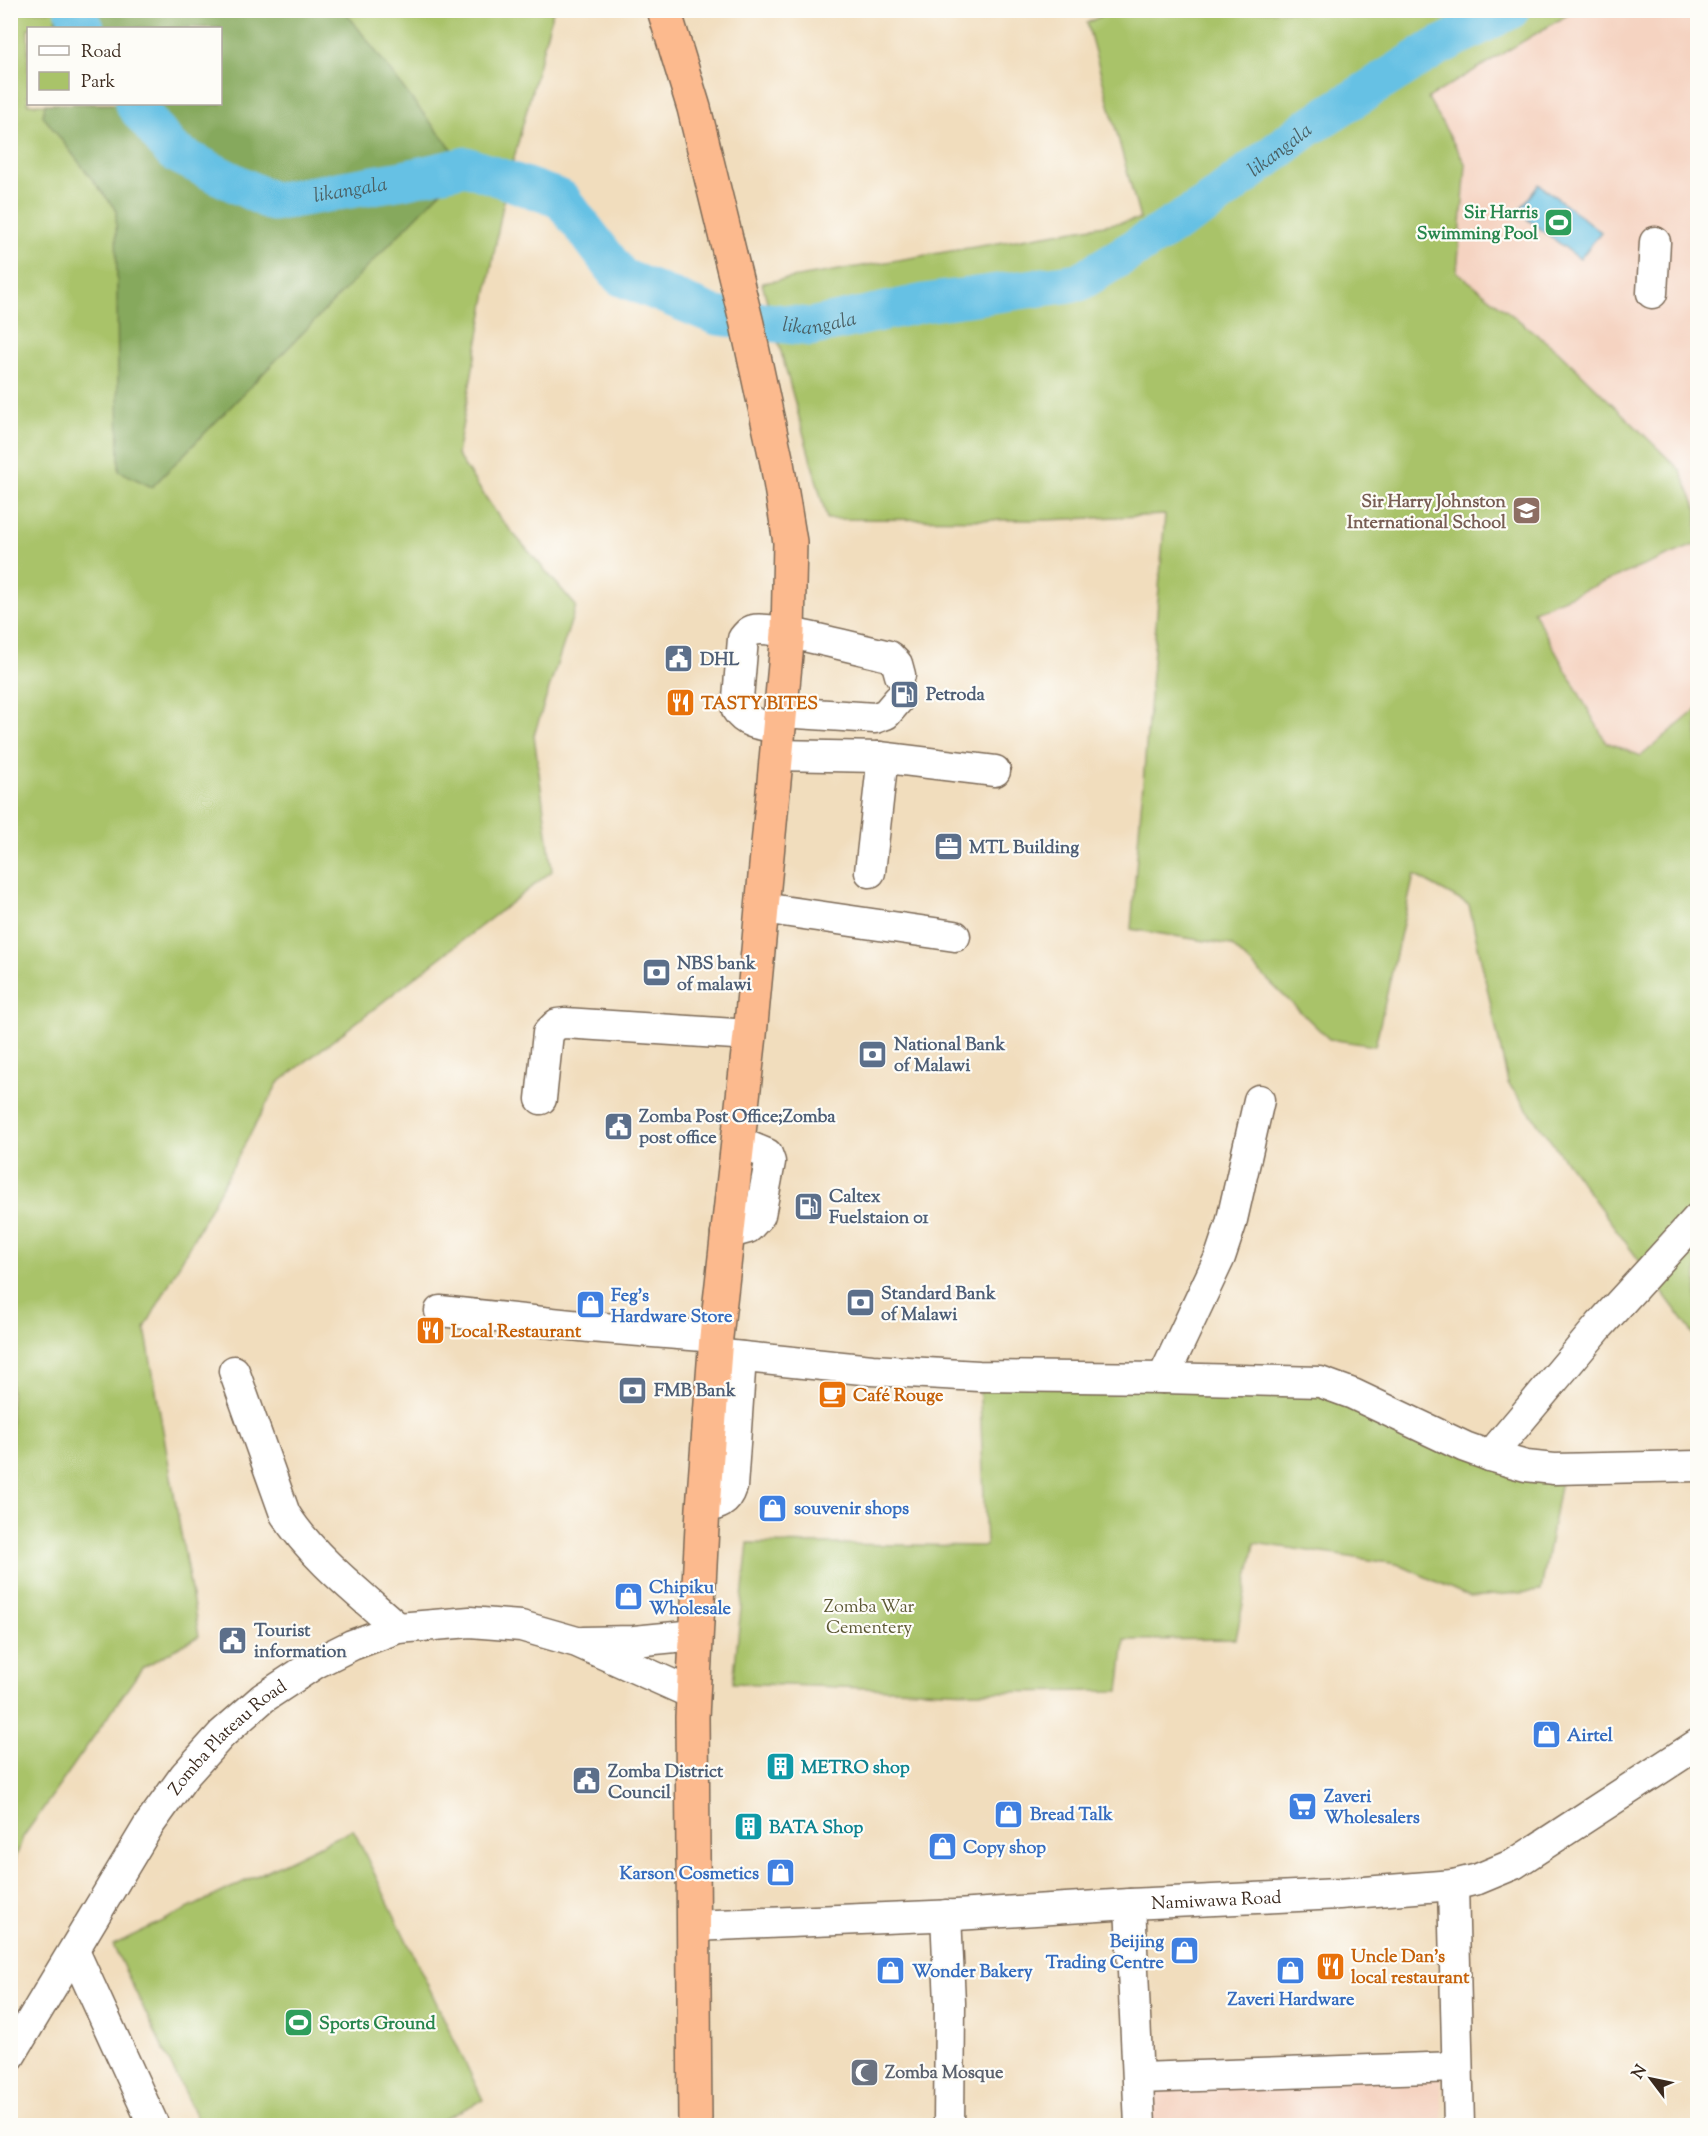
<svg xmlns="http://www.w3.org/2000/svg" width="1708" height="2136" viewBox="0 0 1708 2136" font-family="'Sorts Mill Goudy',serif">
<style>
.built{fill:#f5d3c1}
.green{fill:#a9c369;stroke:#727644;stroke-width:1.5;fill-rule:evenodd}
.forest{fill:#86a95d;stroke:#606a3e;stroke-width:1.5}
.water{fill:#66c1e4;stroke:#507681;stroke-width:1.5}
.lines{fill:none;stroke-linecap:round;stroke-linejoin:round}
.river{stroke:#66c1e4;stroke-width:39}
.minor-casing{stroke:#7b6956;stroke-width:33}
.highway-casing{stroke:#7b6956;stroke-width:36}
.minor{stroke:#fff;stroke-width:30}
.highway{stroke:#fcba8e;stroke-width:33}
.labels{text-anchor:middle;stroke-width:4.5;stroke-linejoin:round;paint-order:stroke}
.leisure-label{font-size:18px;font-weight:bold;fill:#27864d;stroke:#fdfcf7;text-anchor:end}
.education-label{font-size:18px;font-weight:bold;fill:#785e54;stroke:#fdfcf7;text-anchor:end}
.service-label{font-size:18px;font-weight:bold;fill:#4e5e75;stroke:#fdfcf7;text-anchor:start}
.food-label{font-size:18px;font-weight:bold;fill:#c56008;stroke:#fdfcf7;text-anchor:start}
.shop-label{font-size:18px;font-weight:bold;fill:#366cbe;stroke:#fdfcf7;text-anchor:start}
.park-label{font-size:18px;fill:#5c5834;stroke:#fdfcf7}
.street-label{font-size:18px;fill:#3b2a1e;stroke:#fdfcf7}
.culture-label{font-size:18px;font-weight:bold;fill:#0d838f;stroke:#fdfcf7;text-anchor:start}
.worship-label{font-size:18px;font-weight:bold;fill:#5b616d;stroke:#fdfcf7;text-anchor:start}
.water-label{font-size:20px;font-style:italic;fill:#4a5f63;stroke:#fdfcf7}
</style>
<rect width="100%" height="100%" fill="#fdfcf7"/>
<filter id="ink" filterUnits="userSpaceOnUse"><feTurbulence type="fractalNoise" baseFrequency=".0167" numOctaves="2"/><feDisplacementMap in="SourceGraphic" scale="12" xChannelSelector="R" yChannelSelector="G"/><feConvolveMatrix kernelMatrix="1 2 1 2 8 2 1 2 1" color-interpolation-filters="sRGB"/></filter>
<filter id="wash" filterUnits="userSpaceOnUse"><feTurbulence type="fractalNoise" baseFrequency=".008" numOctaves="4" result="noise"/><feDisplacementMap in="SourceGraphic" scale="24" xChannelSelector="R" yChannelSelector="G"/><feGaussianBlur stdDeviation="1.35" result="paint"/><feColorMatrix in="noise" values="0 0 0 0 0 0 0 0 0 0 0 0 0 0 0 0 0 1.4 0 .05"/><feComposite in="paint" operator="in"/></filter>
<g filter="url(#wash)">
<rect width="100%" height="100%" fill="#f1ddbd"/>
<path class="built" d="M1538,11H1697V916L1267,175Z
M1441,2076L1443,2125H1146L1145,2083Z"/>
<path class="green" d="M11,11H553L506,188L457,455L499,517L576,606L534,735L552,871L278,1083L145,1328L199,1636L142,1668L23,1837L11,1872ZM28,28H220V104H28Z
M1111,11H1574L1428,98L1466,165L1457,272L1558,351L1680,470L1697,509V544L1533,611L1606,742L1641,756L1697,709V1339L1508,1083L1469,905L1414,875L1375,1046L1329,1039L1231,945L1131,929L1165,515L1046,520L827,519L762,283L1140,219L1087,23Z
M979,1376H1323L1561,1480L1541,1591L1470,1597L1397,1564L1255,1543L1236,1639L1125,1640L1119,1691L973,1692L733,1683L748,1543L986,1546Z
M353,1829L483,2100L431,2125H200L113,1945Z"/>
<path class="forest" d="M57,11H345L414,102L466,166L152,487L119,471L116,210L43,116L45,104H220V28H55Z"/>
<path class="water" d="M1539,184L1601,232L1580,259L1518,212Z"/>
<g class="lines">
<g class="river">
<path d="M74,10L85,28"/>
<path id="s1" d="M134,104L173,152L273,202L403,180L466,166L561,199L621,277L717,316L810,327L924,303L1079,282L1208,204L1307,128L1432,50L1510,10"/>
</g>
</g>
</g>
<g filter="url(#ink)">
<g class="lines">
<defs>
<g id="minor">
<path d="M1652,293L1655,242"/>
<path d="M781,712L875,718L886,714L898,700"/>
<path d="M779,728C764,725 746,725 737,710L743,639C746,635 749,631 754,630C769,625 867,651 889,656L897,664L900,675"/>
<path d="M776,755L879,757L995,771"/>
<path d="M870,872L881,774L879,757"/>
<path d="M762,908L955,936"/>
<path d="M541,1099L548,1033L557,1024L565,1023L750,1035"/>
<path d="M726,1234L748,1228L760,1215L770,1162L767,1154L738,1142"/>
<path d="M440,1311L590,1327L716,1337"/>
<path d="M714,1354L872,1370L979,1376L1163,1378L1320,1382L1353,1394L1465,1447L1490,1456L1526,1466L1554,1469L1698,1466"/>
<path d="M234,1371L285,1514C312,1557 360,1594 398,1628"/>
<path d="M1163,1378L1220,1257L1231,1224L1259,1100"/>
<path d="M1490,1456L1600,1325L1698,1218"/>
<path d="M703,1508C718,1505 727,1503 732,1487L741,1357"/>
<path d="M583,1642L634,1641L696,1635"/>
<path d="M1453,1885L1459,2126"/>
<path d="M1130,1904L1140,2126"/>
<path d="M946,1915L950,2003L949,2126"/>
<path id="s2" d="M693,1926L956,1915L1130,1904L1339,1894L1453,1885L1478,1879L1514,1864L1698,1744"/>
<path d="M74,1951L154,2126"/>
<path id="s3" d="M10,2056L149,1825L185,1775L222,1734L263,1698L316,1663L352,1645L398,1628L470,1622L521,1626L577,1642L693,1694"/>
<path d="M1139,2078L1457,2067"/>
</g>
<path id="highway" d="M664,10L694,108L747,324L777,463L790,542L788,633L750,1035L716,1337L703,1508L692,1717L695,2126"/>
</defs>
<use href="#minor" class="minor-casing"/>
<use href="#highway" class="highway-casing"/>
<use href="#minor" class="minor"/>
<use href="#highway" class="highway"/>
</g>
</g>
<defs>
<symbol id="stadium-square" viewBox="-11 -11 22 22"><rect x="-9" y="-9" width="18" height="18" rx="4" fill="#2e9e5b" stroke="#fdfcf7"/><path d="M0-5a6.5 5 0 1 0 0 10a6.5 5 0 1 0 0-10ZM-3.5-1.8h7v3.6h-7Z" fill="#fff"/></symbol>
<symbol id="school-square" viewBox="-11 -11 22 22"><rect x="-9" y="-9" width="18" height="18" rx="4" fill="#8d6e63" stroke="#fdfcf7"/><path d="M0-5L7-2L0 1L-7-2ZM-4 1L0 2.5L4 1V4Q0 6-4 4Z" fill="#fff"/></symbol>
<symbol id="civic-square" viewBox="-11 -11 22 22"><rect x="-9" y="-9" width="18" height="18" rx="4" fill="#5c6f8a" stroke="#fdfcf7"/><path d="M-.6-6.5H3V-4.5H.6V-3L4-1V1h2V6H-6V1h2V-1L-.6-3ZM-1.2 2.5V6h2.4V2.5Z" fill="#fff"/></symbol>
<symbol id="fuel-square" viewBox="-11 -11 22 22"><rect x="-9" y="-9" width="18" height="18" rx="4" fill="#5c6f8a" stroke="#fdfcf7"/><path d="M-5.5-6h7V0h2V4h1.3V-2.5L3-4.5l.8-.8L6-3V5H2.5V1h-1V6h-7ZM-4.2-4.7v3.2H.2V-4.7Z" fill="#fff"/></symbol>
<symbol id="restaurant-square" viewBox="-11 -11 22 22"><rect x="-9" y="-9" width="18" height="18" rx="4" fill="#e8710a" stroke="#fdfcf7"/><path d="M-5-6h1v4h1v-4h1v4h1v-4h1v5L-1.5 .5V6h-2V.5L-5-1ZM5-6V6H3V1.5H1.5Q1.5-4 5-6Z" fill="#fff"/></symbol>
<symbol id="office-square" viewBox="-11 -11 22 22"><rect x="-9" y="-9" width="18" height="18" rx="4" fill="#5c6f8a" stroke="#fdfcf7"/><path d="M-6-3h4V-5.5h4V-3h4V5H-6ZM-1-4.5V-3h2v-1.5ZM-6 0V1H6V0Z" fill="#fff"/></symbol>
<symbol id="bank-square" viewBox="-11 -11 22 22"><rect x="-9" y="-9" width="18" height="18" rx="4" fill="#5c6f8a" stroke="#fdfcf7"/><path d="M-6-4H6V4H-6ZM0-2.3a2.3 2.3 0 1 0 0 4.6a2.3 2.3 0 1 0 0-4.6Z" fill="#fff"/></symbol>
<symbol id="shop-square" viewBox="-11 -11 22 22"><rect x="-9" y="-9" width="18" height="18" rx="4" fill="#3f7fe0" stroke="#fdfcf7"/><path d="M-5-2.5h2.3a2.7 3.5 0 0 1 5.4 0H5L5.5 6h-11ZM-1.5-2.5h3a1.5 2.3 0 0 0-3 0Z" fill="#fff"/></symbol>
<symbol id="cafe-square" viewBox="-11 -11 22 22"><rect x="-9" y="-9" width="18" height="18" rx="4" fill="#e8710a" stroke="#fdfcf7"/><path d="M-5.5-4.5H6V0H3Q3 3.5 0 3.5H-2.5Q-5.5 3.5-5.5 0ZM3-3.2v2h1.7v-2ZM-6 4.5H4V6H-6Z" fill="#fff"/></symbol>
<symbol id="building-square" viewBox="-11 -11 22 22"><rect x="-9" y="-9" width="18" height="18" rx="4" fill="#0f9aa8" stroke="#fdfcf7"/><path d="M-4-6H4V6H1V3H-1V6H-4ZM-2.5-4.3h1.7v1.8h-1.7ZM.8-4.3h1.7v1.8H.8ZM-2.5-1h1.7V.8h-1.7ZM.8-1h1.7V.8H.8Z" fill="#fff"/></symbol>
<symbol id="supermarket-square" viewBox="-11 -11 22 22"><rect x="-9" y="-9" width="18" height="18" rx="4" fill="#3f7fe0" stroke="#fdfcf7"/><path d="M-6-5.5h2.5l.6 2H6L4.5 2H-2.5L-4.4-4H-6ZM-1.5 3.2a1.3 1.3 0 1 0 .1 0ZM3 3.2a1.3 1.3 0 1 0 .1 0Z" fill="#fff"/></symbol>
<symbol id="mosque-square" viewBox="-11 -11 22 22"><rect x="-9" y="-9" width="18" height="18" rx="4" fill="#6b7280" stroke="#fdfcf7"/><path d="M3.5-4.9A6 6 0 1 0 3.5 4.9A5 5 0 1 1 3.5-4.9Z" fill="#fff"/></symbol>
</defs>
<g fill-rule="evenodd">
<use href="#stadium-square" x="1542" y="206" width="33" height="33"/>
<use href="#school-square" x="1510" y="494" width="33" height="33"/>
<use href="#civic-square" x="662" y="642" width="33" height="33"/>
<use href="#fuel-square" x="888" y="678" width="33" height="33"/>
<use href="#restaurant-square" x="664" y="686" width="33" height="33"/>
<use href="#office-square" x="932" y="830" width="33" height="33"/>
<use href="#bank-square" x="640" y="956" width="33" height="33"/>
<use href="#bank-square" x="856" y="1038" width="33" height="33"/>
<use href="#civic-square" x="602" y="1110" width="33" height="33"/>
<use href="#fuel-square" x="792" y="1190" width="33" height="33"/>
<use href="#bank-square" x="844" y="1286" width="33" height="33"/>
<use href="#shop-square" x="574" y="1288" width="33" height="33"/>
<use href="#restaurant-square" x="414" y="1314" width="33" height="33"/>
<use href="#bank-square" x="616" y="1374" width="33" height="33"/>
<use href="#cafe-square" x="816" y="1378" width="33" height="33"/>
<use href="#shop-square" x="756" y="1492" width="33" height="33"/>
<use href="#shop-square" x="612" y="1580" width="33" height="33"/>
<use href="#civic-square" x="216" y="1624" width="33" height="33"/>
<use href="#shop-square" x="1530" y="1718" width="33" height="33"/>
<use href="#building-square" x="764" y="1750" width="33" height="33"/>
<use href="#civic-square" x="570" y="1764" width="33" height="33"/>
<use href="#supermarket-square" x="1286" y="1790" width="33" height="33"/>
<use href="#shop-square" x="992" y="1798" width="33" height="33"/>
<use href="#building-square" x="732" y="1810" width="33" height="33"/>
<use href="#shop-square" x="926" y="1830" width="33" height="33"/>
<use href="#shop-square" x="764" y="1856" width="33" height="33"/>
<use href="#shop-square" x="1168" y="1934" width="33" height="33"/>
<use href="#restaurant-square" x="1314" y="1950" width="33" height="33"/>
<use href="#shop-square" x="1274" y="1954" width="33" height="33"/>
<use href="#shop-square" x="874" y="1954" width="33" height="33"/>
<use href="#stadium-square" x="282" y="2006" width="33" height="33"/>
<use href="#mosque-square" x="848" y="2056" width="33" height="33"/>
</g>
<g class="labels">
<g class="leisure-label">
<text x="1538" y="218">Sir Harris<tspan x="1538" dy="21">Swimming Pool</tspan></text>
<text x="319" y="2029" text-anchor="start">Sports Ground</text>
</g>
<g class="education-label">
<text x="1506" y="507">Sir Harry Johnston<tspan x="1506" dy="21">International School</tspan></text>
</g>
<g class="service-label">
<text x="700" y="665">DHL</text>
<text x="926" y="700">Petroda</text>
<text x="969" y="853">MTL Building</text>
<text x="677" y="969">NBS bank<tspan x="677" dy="21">of malawi</tspan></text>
<text x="894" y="1050">National Bank<tspan x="894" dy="21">of Malawi</tspan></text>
<text x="639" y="1122">Zomba Post Office;Zomba<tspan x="639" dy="21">post office</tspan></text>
<text x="829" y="1202">Caltex<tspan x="829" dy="21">Fuelstaion 01</tspan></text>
<text x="881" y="1299">Standard Bank<tspan x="881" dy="21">of Malawi</tspan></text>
<text x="654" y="1396">FMB Bank</text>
<text x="254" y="1636">Tourist<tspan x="254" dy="21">information</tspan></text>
<text x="608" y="1777">Zomba District<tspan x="608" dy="21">Council</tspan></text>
</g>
<g class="food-label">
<text x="701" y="709">TASTY BITES</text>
<text x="451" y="1337">Local Restaurant</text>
<text x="853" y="1401">Café Rouge</text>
<text x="1351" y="1962">Uncle Dan's<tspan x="1351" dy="21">local restaurant</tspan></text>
</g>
<g class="shop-label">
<text x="611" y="1301">Feg's<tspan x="611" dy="21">Hardware Store</tspan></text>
<text x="794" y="1514">souvenir shops</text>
<text x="649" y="1593">Chipiku<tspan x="649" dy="21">Wholesale</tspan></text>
<text x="1567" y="1741">Airtel</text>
<text x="1324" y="1802">Zaveri<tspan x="1324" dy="21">Wholesalers</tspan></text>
<text x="1030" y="1820">Bread Talk</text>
<text x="963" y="1853">Copy shop</text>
<text x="759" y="1879" text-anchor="end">Karson Cosmetics</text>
<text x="1164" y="1947" text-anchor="end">Beijing<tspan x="1164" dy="21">Trading Centre</tspan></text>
<text x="912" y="1977">Wonder Bakery</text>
<text x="1291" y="2005" text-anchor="middle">Zaveri Hardware</text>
</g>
<g class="park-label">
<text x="869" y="1612">Zomba War<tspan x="869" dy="21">Cementery</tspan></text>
</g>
<g class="street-label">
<text dy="6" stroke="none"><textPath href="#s3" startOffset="388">Zomba Plateau Road</textPath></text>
<text dy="6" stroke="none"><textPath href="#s2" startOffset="524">Namiwawa Road</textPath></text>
</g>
<g class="culture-label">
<text x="801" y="1773">METRO shop</text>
<text x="769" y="1833">BATA Shop</text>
</g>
<g class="worship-label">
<text x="885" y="2078">Zomba Mosque</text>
</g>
<g class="water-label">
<text dy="7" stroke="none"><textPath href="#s1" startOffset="1280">likangala</textPath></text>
<text dy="7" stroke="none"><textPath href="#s1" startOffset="252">likangala</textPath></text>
<text dy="7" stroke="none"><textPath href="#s1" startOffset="776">likangala</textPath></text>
</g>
</g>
<rect width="1708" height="2136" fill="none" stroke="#fdfcf7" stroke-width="36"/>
<rect x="27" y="27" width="195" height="78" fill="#fdfcf7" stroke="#afa8a0" stroke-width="1.5"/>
<rect x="39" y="46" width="30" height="9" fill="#ffffff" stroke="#afa8a0" stroke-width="1.5"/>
<text x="81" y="57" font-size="18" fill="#3b2a1e">Road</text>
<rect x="39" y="72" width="30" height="18" fill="#a9c369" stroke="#afa8a0" stroke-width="1.5"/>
<text x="81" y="87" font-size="18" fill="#3b2a1e">Park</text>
<g transform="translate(1651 2079) rotate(302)" stroke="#fdfcf7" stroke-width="4.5" paint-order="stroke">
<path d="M0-4.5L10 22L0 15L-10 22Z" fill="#3b2a1e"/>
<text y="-9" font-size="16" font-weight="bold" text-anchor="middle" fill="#3b2a1e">N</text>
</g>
</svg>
